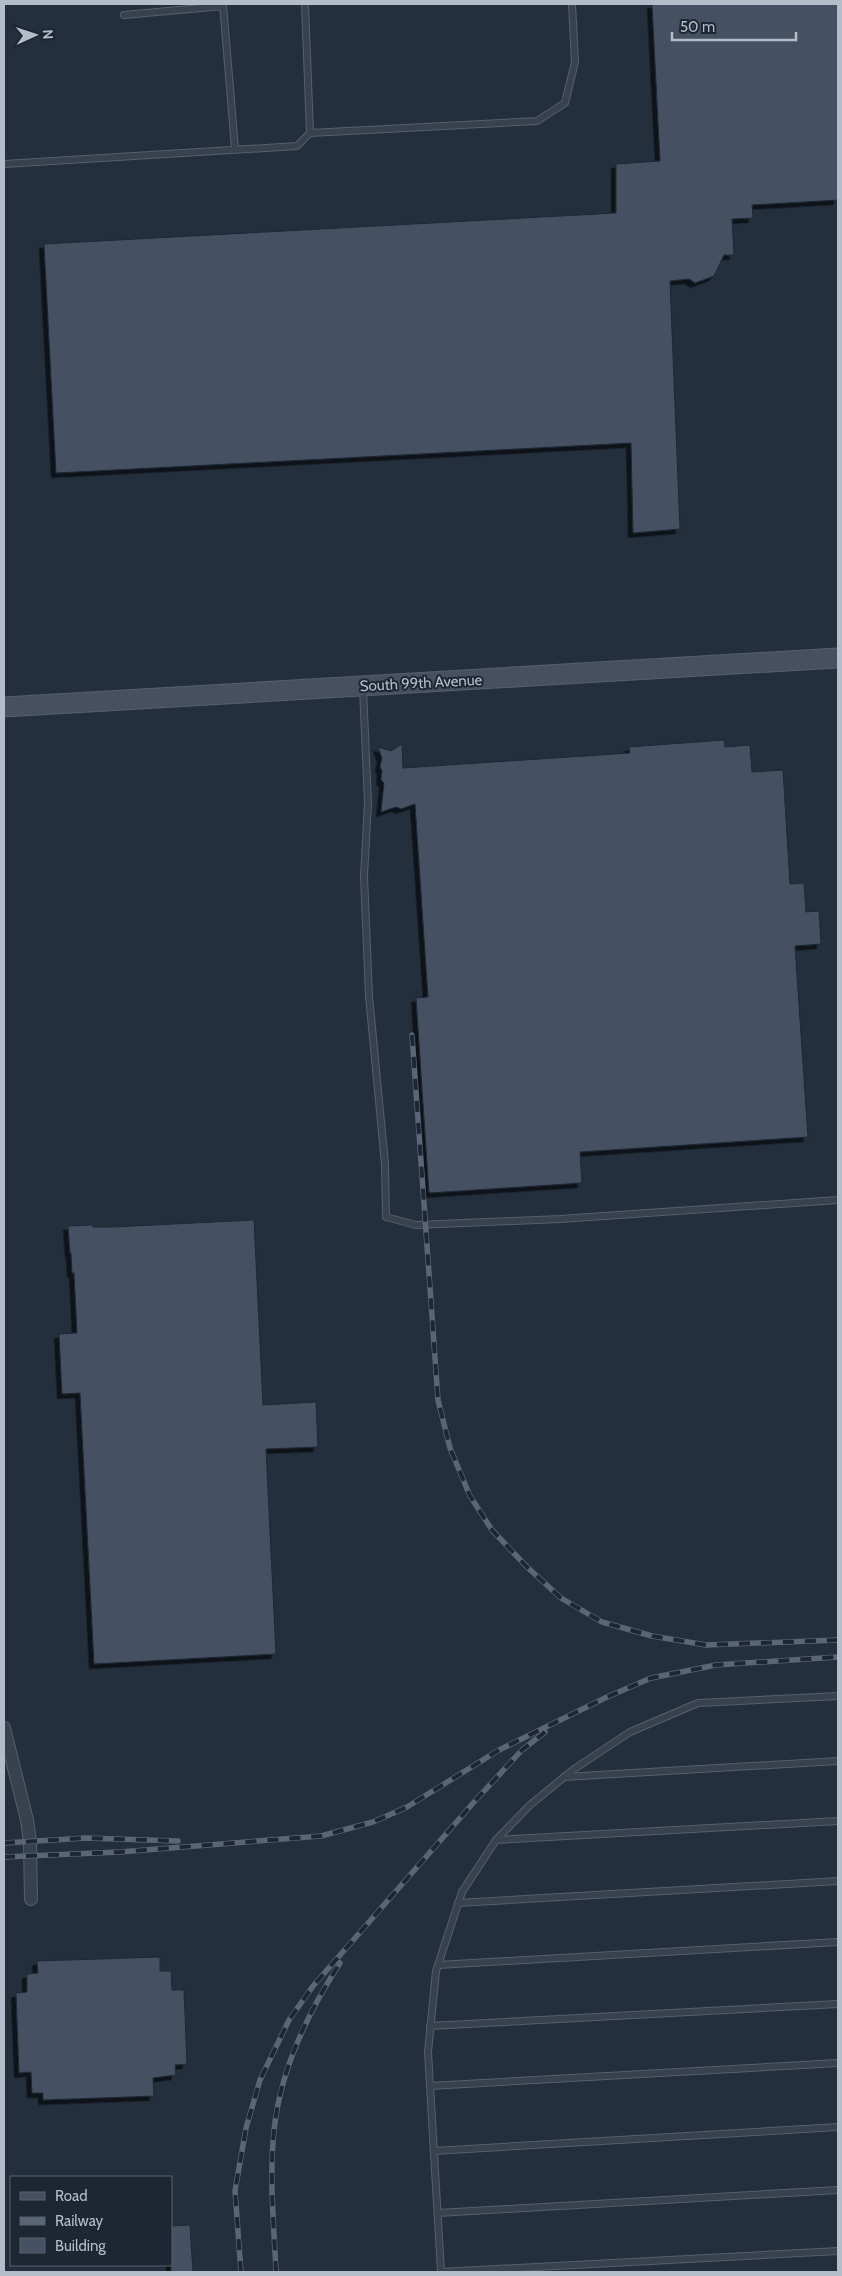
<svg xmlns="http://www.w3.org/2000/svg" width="842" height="2276" viewBox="0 0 842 2276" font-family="Cabin,sans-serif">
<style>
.building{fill:#455162;stroke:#1f2835;filter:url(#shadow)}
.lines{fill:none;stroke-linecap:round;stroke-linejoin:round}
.lane-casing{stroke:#565f6c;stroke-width:8}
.street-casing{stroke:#565f6c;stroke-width:14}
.secondary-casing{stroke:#565f6c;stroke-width:21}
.lane{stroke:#38414e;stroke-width:6}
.street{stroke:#38414e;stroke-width:12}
.secondary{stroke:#465061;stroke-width:19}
.rail-casing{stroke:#5a6575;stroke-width:5.5}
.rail{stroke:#1d2633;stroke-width:4;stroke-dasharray:11;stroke-linecap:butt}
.labels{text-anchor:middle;stroke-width:4;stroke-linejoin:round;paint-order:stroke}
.street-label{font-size:15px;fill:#b4bcc9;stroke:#1d2633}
</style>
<defs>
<filter id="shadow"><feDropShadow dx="-4.5" dy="4.5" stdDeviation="0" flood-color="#0009"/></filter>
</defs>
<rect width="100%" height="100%" fill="#242f3e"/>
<path class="building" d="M652,4H838V200L752,205L753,218L732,219L734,255H724L714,276L695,283L689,279L670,281L680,529L633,533L631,443L56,473L44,244L616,213V164L660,161Z
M724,740L725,747L750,745L752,772L783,770L790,884L804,883L806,912L819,911L821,944L795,946L808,1137L580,1152L582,1183L429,1193L416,998L428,997L415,804L401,809L396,807L381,812L384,783L381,780L382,771L380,767L382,758L378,747L391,751L402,744L403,768L630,753L629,747Z
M254,1220L263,1405L316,1402L318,1447L266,1449L276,1654L94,1664L80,1393L62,1394L59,1334L77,1333L74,1273H72L71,1253H70L68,1226L93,1225V1227H113Z
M160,1957V1971H171L172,1990H184L187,2064L175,2065L176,2075L153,2078L154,2096L43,2100V2093H32L31,2072L19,2073L16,1993L27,1992V1974L38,1973L37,1961Z
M190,2225L193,2272H171V2226Z"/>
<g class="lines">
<defs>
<path id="lane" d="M223,4L235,149
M124,15L223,6
M310,133L537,121L565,103L575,62L572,4
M4,164L297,146L310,133L305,4
M363,688L368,803L364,876L369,996L385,1164L386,1217L416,1225L560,1219L838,1200
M564,1777L838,1761
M496,1840L838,1821
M458,1903L838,1881
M438,1965L838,1942
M430,2026L838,2004
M430,2086L838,2063
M434,2151L838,2127
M438,2213L838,2190
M441,2272L428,2052L436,1971L462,1892L496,1840L530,1805L574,1769L630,1732L698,1703L838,1696
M441,2272L838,2251"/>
<path id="street" d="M4,1728L27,1820L30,1842L31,1899"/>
<path id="secondary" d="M4,707L838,658"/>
</defs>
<use href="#lane" class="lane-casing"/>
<use href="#street" class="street-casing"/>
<use href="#secondary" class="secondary-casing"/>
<use href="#lane" class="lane"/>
<use href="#street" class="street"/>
<use href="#secondary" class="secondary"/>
<defs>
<path id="rail" d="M412,1035L438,1400L450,1448L470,1496L492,1530L527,1567L561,1598L602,1622L652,1636L706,1645L838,1640
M4,1843L86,1838L178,1841
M4,1857L120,1852L321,1836L373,1822L407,1807L499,1750L607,1697L651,1678L716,1665L838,1657
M241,2272L235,2191L246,2128L260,2080L289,2020L313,1986L474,1802L522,1750L545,1732
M276,2272C274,2226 269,2178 274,2131C280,2070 307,2014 340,1963"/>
</defs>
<use href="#rail" class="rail-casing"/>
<use href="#rail" class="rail"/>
</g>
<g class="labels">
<g class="street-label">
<text transform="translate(421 683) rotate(-3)" y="5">South 99th Avenue</text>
</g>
</g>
<rect width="842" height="2276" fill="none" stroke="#b4bcc9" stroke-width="10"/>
<rect x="10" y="2176" width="162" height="90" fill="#1d2633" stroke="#59626f"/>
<rect x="20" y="2192" width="25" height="8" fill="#465061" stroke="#59626f"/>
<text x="55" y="2201" font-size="15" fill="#b4bcc9">Road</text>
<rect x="20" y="2217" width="25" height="8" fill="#5a6575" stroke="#59626f"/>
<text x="55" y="2226" font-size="15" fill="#b4bcc9">Railway</text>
<rect x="20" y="2238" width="25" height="15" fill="#455162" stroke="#59626f"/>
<text x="55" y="2251" font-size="15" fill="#b4bcc9">Building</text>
<g transform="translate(35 35) rotate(87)" stroke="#1d2633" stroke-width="4" paint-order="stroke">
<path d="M0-4L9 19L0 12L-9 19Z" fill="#b4bcc9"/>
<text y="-8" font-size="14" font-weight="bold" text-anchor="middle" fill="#b4bcc9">N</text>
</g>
<path d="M672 32v8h124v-8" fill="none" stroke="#b4bcc9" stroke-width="2.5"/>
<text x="680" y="32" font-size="15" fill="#b4bcc9" stroke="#1d2633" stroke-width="4" paint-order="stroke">50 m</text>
</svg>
